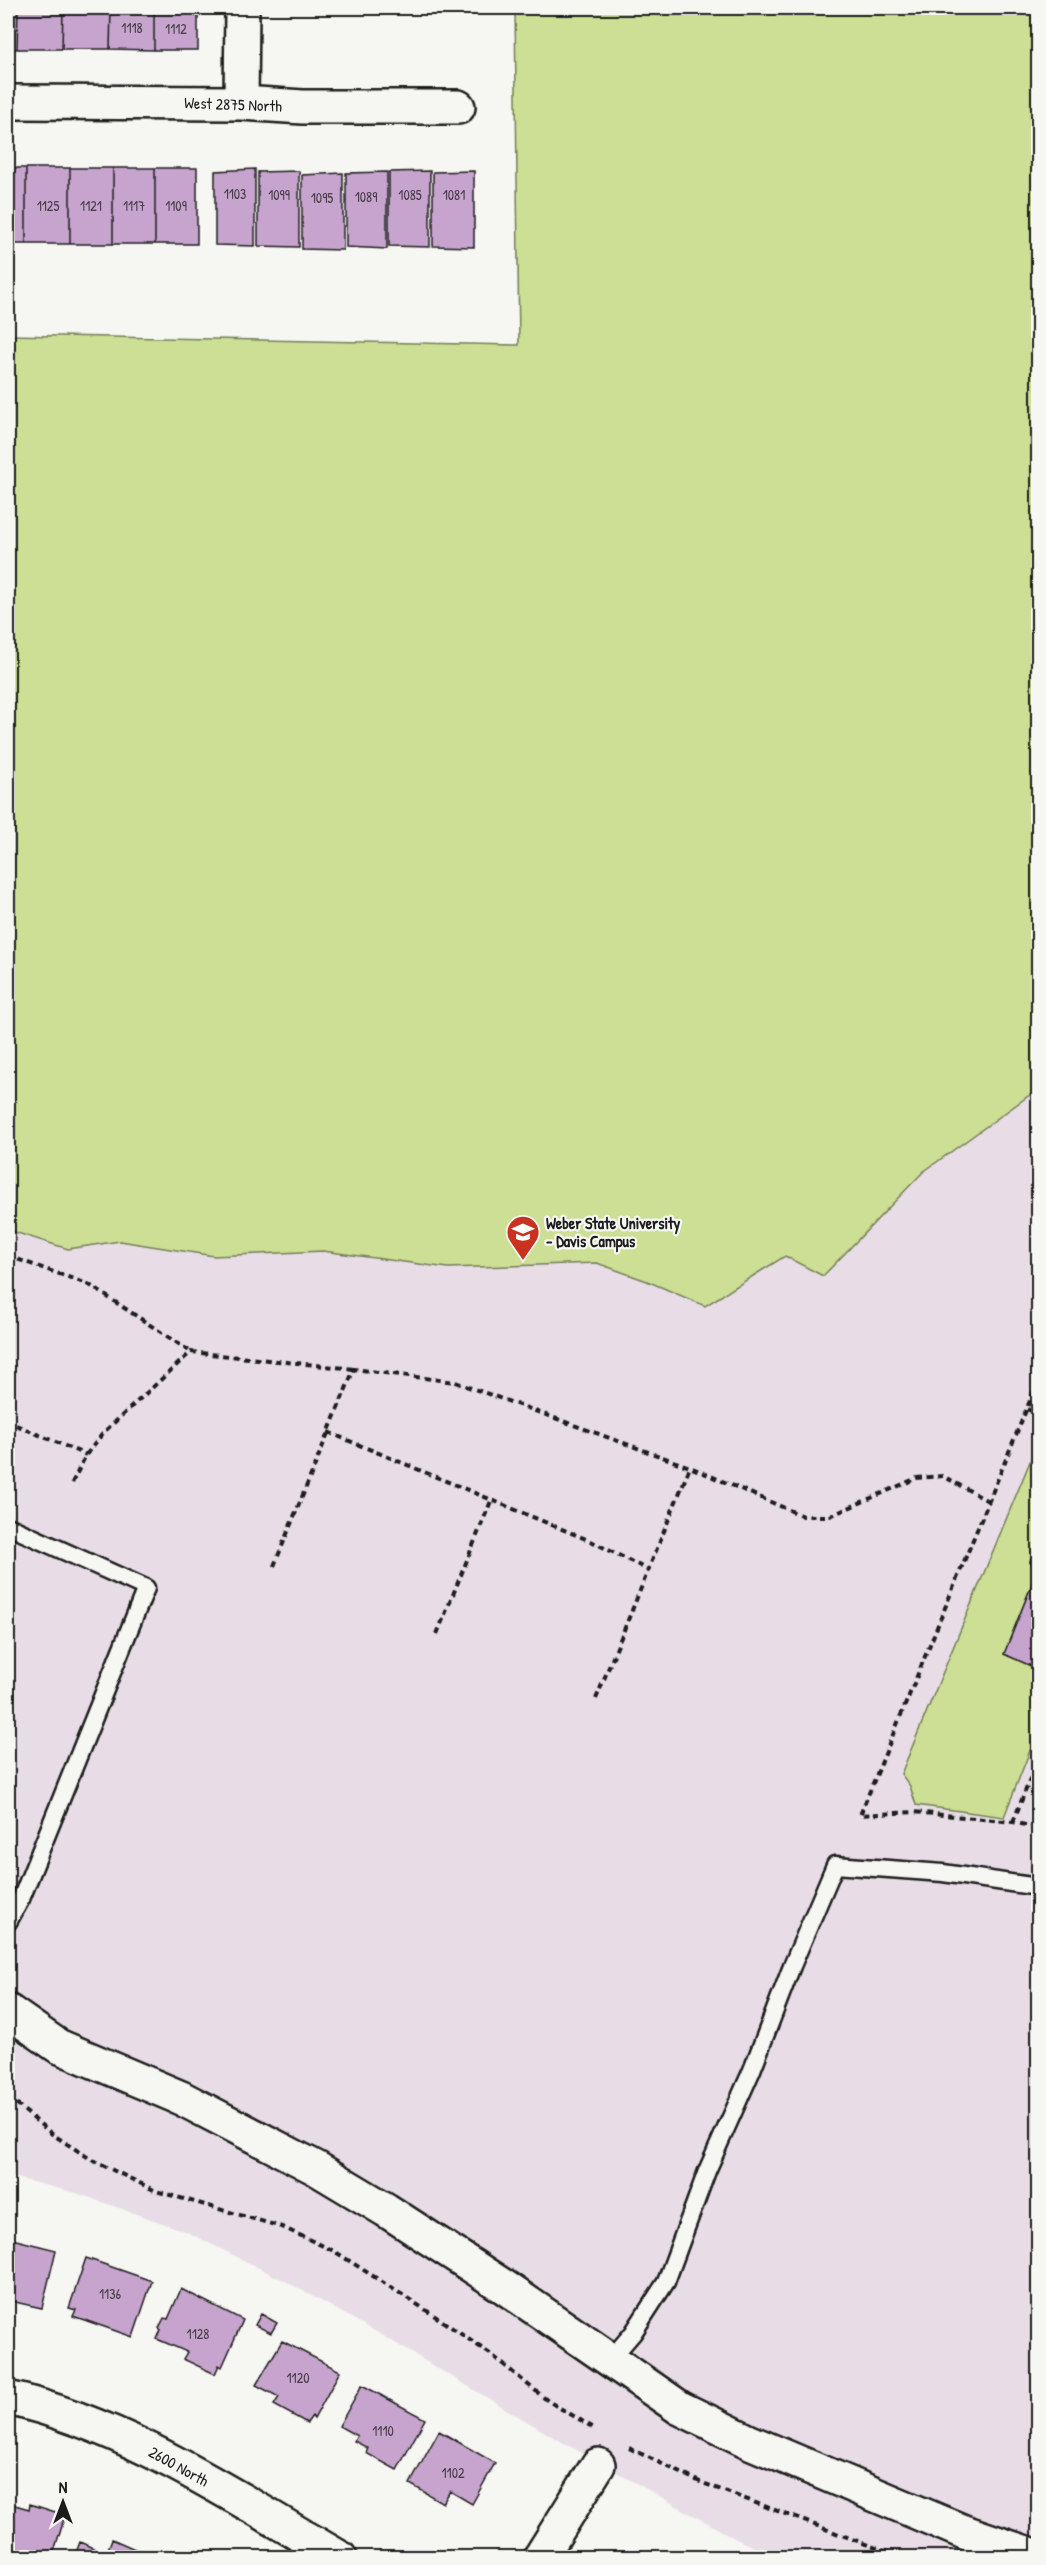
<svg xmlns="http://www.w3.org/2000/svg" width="1046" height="2565" viewBox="0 0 1046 2565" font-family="'Patrick Hand',sans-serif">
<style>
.built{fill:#e8dde7}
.green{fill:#ccdf94;stroke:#747e58;stroke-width:1.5}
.building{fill:#c7a4ce;stroke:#1c1c1c;stroke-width:1.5}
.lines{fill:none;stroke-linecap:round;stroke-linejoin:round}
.service-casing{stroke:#1c1c1c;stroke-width:21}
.minor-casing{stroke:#1c1c1c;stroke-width:38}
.path{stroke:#1c1c1c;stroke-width:4;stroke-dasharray:6 4.5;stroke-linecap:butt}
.service{stroke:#f6f6f2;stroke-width:16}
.minor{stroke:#f6f6f2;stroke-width:33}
.labels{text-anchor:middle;stroke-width:4.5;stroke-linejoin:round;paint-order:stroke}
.number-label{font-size:14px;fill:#473e48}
.street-label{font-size:16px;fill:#1c1c1c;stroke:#f6f6f2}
.poi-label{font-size:16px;font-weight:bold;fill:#1c1c1c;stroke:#f6f6f2;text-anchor:start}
</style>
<rect width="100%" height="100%" fill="#f6f6f2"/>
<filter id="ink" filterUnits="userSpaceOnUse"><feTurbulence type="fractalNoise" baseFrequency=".0167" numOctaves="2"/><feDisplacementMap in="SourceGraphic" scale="12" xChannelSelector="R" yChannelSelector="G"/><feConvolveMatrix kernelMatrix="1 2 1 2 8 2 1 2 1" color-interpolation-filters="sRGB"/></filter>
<g filter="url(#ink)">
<path class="built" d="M515,8H1038V2557H777L738,2540L555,2438L373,2330L287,2282L185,2231L76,2193L8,2176V335L518,345Z"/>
<path class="green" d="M515,8H1038V1089L923,1172L823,1276L785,1256L705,1306L647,1281L597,1263L448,1268L323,1251L214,1256L120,1241L68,1249L8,1230V335L519,345Z
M1038,1442V1540L1030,1561L1038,1565V1569L1004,1654L1038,1669V1730L1004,1817L916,1805L910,1786L901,1774Z"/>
<path class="building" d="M8,8H18L17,49L8,48Z
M18,8H63L62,49H17Z
M63,8H111L110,49H62Z
M111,8H154V50L110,49Z
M154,8H198V50H154Z
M8,168H26V244H8Z
M26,168H70V244H26Z
M70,168H113V244H70Z
M113,168H155V244H113Z
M155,168H197V244H155Z
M255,169V246L215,245V171Z
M299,171V247L258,246V172Z
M430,171V247L389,246V172Z
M474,171V247L433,246V172Z
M387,172V249L346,247V173Z
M343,173V250L302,249V175Z
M1038,1540V1565L1030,1562Z
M1038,1569V1669L1004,1654Z
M8,2238L56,2250L42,2308L10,2301L11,2294L8,2293Z
M86,2258L152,2281L133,2337L73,2316L76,2310L69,2308Z
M181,2289L243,2320L222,2367L219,2365L215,2374L183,2359L187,2352L157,2339L161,2330L159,2328L164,2318L168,2319Z
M261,2314L277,2323L271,2333L255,2325Z
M282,2341L340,2371L314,2419L312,2416L307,2423L274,2405L279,2397L256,2385Z
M362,2385L425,2419L397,2470L366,2453L368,2448L354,2441L357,2436L339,2426Z
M439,2431L495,2463L472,2504L450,2491L443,2503L410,2484Z
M8,2503L29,2509L30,2504L65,2515L52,2558H8Z
M112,2539L151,2556L150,2558H74L80,2542L106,2554Z"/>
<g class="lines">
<defs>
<path id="service" d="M8,1526L146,1588L21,1899L8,1922
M609,2361L633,2333L666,2282L707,2171L752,2070L792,1966L835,1865L943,1873L1038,1887"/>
<path id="minor" d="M8,102L241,103L303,107H458
M241,103L242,8
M8,2011L58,2046L181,2098L316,2168L386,2210L506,2288L680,2408L750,2442L897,2504L964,2532L1038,2557
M8,2398C128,2425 234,2497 340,2558
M540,2558L598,2465"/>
</defs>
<use href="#service" class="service-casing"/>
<use href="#minor" class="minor-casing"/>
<path class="path" d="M8,1256L88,1284L191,1352
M1038,1381L860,1815L914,1812L1013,1822L1038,1828
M1027,1409L1038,1414
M16,1425L86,1455
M328,1432L593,1542L650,1571
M72,1483L86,1455L104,1432L191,1352L354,1369
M274,1566L354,1369L455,1382L690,1467L803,1516H830L917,1478L943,1476L988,1501
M437,1634L491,1501
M596,1699L690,1467
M1013,1822L1038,1759
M8,2097L52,2134L92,2160L156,2191L282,2227L334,2251L432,2314L493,2356L548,2401L594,2428
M629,2448L700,2482L903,2558"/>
<use href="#service" class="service"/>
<use href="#minor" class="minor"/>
</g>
</g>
<defs>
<symbol id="university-pin" viewBox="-11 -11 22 30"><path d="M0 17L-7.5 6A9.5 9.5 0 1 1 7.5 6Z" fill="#c8321e" stroke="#f6f6f2"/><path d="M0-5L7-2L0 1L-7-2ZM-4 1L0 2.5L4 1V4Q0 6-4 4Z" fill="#fff"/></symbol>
</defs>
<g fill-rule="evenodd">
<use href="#university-pin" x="504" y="1213" width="38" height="52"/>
</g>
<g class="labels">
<g class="number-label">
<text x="132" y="33">1118</text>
<text x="176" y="34">1112</text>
<text x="235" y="199">1103</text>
<text x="279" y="200">1099</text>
<text x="410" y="200">1085</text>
<text x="454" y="200">1081</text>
<text x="366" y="202">1089</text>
<text x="322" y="203">1095</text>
<text x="48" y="211">1125</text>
<text x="91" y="211">1121</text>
<text x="134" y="211">1117</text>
<text x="176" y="211">1109</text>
<text x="110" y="2299">1136</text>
<text x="198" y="2339">1128</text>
<text x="298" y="2383">1120</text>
<text x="383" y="2436">1110</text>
<text x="453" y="2478">1102</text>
</g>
<g class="street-label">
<text transform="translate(233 104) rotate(2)" y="6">West 2875 North</text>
<text transform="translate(179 2466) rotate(29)" y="6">2600 North</text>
</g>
<g class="poi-label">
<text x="546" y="1229">Weber State University<tspan x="546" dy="18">- Davis Campus</tspan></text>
</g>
</g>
<rect width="1046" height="2565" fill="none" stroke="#f6f6f2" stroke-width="30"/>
<rect x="15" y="15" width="1016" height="2535" fill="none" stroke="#1c1c1c" stroke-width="2" filter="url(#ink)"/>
<g transform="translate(63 2502)" stroke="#f6f6f2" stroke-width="4.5" paint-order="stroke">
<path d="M0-4.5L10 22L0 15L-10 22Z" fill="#1c1c1c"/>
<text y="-9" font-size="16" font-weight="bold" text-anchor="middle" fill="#1c1c1c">N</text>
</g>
</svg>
